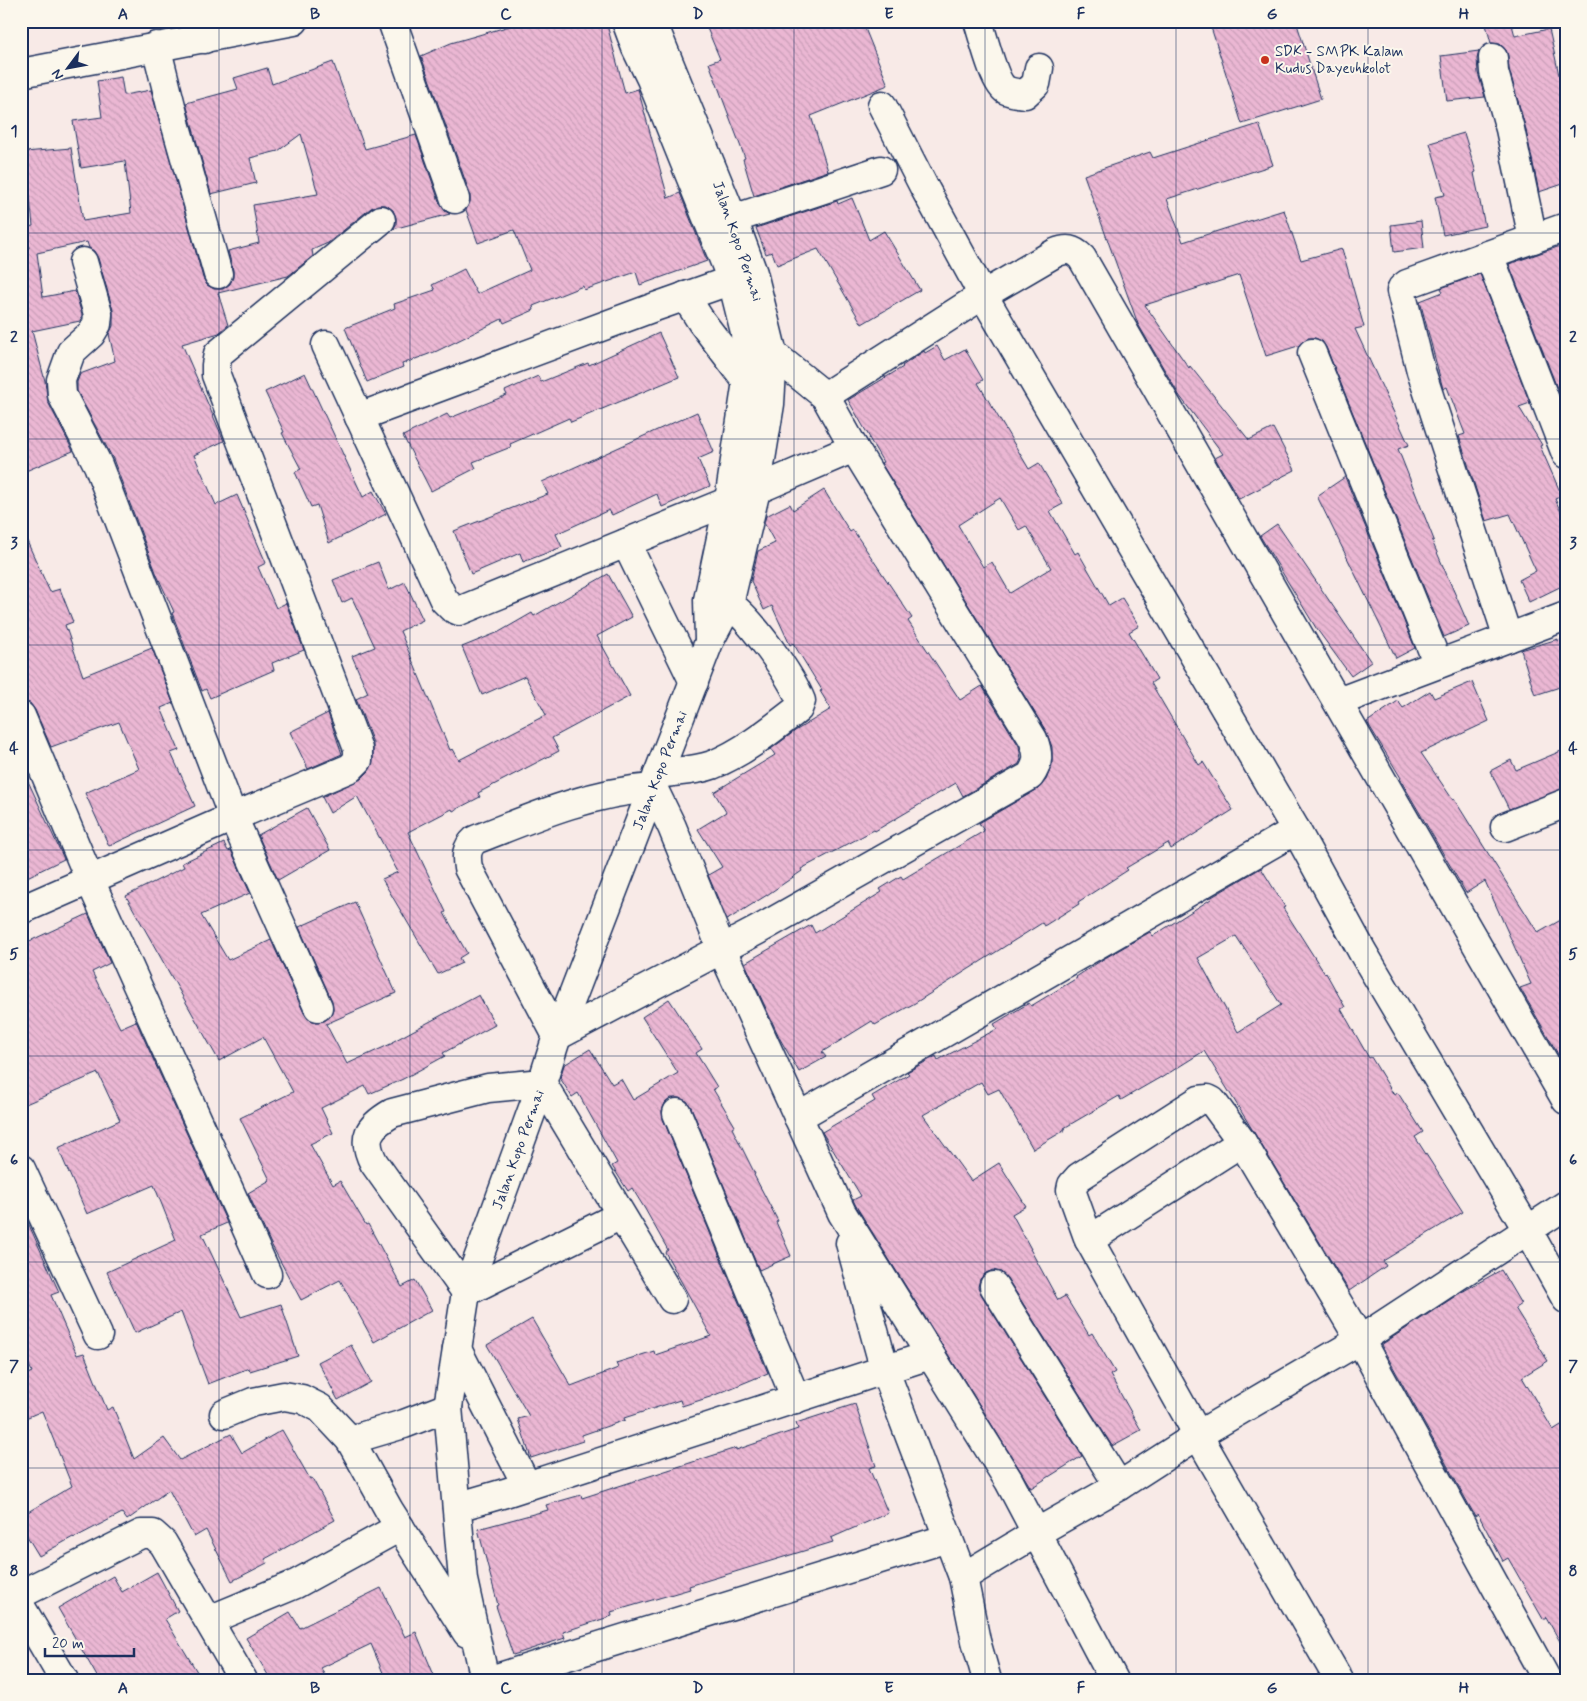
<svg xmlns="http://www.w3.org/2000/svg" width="1587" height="1701" viewBox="0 0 1587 1701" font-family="Mynerve,sans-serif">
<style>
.building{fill:url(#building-back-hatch);stroke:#1b2f5e;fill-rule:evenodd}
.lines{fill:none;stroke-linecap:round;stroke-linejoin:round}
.minor-casing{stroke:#1b2f5e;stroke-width:31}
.major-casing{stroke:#1b2f5e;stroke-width:31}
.minor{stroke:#fbf7ec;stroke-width:28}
.major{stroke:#fbf7ec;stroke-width:28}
.grid{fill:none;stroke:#1b2f5e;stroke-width:1;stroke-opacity:0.55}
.poi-dot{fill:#c8321e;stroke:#fbf7ec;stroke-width:2}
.labels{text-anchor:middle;stroke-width:4;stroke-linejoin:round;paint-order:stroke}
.poi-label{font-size:15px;fill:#1b2f5e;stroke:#fbf7ec;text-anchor:start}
.street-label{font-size:15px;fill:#1b2f5e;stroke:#fbf7ec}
.neatline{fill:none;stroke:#1b2f5e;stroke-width:2}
.grid-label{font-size:16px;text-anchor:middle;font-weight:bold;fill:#1b2f5e}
</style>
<defs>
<pattern id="building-back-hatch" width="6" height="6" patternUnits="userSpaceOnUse" patternTransform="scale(1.25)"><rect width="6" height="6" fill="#ebb7d3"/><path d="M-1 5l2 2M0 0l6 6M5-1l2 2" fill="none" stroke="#c99eb8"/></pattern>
</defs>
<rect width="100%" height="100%" fill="#f8eae7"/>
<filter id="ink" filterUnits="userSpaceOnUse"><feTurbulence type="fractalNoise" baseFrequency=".02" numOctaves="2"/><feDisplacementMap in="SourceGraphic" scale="10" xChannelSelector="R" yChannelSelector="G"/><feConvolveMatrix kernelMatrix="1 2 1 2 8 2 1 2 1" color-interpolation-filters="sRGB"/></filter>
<g filter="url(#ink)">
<path class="building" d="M527,21H606L625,93L638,89L668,198L680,193L707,261L640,285L636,272L584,290L583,286L533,306L534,310L504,323L502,319L437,351L402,364L403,367L367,382L345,328L395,308L394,304L435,290L432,285L464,269L477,294L530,270L514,230L478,243L466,210L470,202V194L421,56L451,43Z
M704,21H862L888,85L811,116L828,171L754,196L743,159L745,158L709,63L720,59Z
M1209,21H1296L1321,99L1242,124Z
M1485,21H1511L1515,36L1549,29L1563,93L1559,94L1566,126V183L1539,192L1525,126L1509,69L1508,56L1506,50L1500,44L1491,43Z
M1479,51L1477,59L1478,73L1485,97L1447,101L1441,56Z
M333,62L365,149L416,135L440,204L445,211L450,214L393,229L396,225V218L393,210L386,205H378L371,208L328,243L312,250L313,256L288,276L218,293L228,325L219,333L182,344L224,441L194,455L216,505L237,495L266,563L258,567L276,608L286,603L304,650L272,663L274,670L210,698L206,689L202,691L172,613L174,612L157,575L113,459L77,391V382L80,374L115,361L109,334L113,326V310L98,258L94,251L89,248L87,242L37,253L43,297L75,291L82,315L80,321L32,331L45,381L48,402L73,451L21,473V248H29L24,228L33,226L25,152L71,148L83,221L131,213L125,161L81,168L73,121L102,117L97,81L121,77L124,95L151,90L203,278L207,285L214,289H223L230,284L233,277V270L228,251L259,243L253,205L318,194L301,134L278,151L250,158L256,183L211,194L186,103L238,89L234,78L267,68L272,84Z
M1259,124L1273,165L1167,199L1183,242L1284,210L1301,260L1342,249L1364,327L1355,329L1409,445L1398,449L1434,540L1432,541L1469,626L1444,637L1326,347L1322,341L1315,338H1307L1298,346L1266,356L1239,275L1145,305L1189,368L1190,366L1249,440L1273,428L1295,470L1239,499L1215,458L1223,454L1179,395L1138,324L1084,175L1150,152L1153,158Z
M1464,133L1476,172L1474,173L1485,226L1443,235L1435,197L1445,195L1430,143Z
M852,198L869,240L884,231L920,290L862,324L818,249L777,265L772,252L766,254L756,228L837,201L838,204Z
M1421,221L1424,248L1394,252L1391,225Z
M1566,244V390L1559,393L1509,264Z
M1480,274L1530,403L1519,407L1542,445L1540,446L1562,496L1555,499L1566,523V584L1529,602L1519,580L1536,571L1510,514L1486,521L1459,436L1465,434L1447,387L1443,389L1420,301L1443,292L1441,288Z
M659,333L679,377L571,422L569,418L510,444L511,447L473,462L476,468L431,491L403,436L447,414L450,418L507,395L505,391L538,376L541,382L588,363L589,365Z
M937,346L945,360L965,349L983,380L978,383L1029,469L1039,463L1063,504L1050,511L1075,554L1078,552L1109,606L1122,598L1139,626L1129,632L1157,679L1151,683L1199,765L1203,762L1233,810L1171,849L1168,843L1126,868L1128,870L1078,902L1079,904L1044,926L1042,923L915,1003L875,1025L872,1021L822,1052L826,1057L799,1072L780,1039L745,963L811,925L815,933L882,892L880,889L901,876L903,879L984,831L979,823L1038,789L1046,780L1052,765V747L1046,731L881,463L883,462L869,438H870L848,400L903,367L902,366L924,351L925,353ZM1000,498L1019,530L1026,526L1051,568L1010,593L992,562L983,567L958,525Z
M305,373L363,497L373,491L386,514L329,543L317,505L311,507L295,472L301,469L282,433L284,432L265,392Z
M697,412L714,452L698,459L710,486L662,507L657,494L612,515L609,510L556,534L562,547L523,562L520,553L471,574L454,531L548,494L542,482Z
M1345,477L1415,648L1396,658L1317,496Z
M824,490L850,532L853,530L912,618L908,621L960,700L982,686L1019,746L1021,759L1019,764L963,796L956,783L875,831L874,830L801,869L802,871L767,895L727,920L708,875L722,867L698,829L726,812L714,792L775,755L771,749L795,731L831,709L820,691L822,690L793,643L790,645L772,606L764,610L751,581L758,551L775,543L764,523L766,516L790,504L793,510Z
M1277,524L1371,662L1351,676L1316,628L1260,536Z
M21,528L50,592L60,589L73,622L65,625L83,676L152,648L173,703L161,708L179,750L171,753L195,806L109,846L85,793L139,769L119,722L51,747L35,710L30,703L21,701Z
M378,562L389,590L405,582L423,620L400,631L450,750L453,749L459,760L546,715L525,676L482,695L462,647L499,632L532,613L534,616L608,574L632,617L597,636L630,696L552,738L559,751L478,793L480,797L453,811L452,809L408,832L446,912L444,913L467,953L459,958L462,963L438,974L382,879L398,872L357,796L330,813L322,797L361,779L369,771L373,761V743L356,699L368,693L352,656L375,647L352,598L342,603L333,580Z
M1566,638V685L1535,695L1521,650L1558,639V641Z
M1472,682L1489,721L1421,753L1453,800L1454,799L1538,933L1566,917V1068L1520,988L1531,984L1485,881L1466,893L1400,779L1401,778L1367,722L1398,701L1403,708L1430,691L1434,698Z
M328,713L342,754L308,769L290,732Z
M1566,749V788L1509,809L1490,771L1511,760L1516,770Z
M21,766L64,859L21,880Z
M307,808L330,850L278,880L258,835Z
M224,843L228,851L231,850L250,893L201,915L228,960L271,940L304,1013L308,1019L316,1022L324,1021L330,1017L333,1009L332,1001L299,927L355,902L396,993L326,1024L347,1064L393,1043L392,1042L479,995L495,1025L443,1053L445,1056L403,1079L369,1094L365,1086L321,1108L333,1133L310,1144L333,1185L340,1181L366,1225L368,1224L402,1287L415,1280L432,1310L374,1342L340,1280L301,1300L270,1242L248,1193L270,1180L240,1118L293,1092L263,1037L219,1061L126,896L184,867L182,863Z
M1261,868L1285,907L1283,908L1325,974L1326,973L1345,1007L1341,1009L1369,1058L1371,1057L1394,1095L1398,1093L1423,1132L1415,1137L1463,1212L1383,1261L1386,1266L1349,1291L1255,1134L1204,1051L1161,1078V1077L1121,1100L1119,1096L1064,1128L1065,1130L1033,1149L999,1089L988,1094L981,1082L923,1115L971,1181L999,1163L1026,1206L1012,1214L1031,1249H1030L1058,1300L1065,1296L1089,1335L1092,1333L1115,1372L1110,1375L1141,1430L1112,1446L1007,1278L1001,1272L993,1270L986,1273L980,1279L978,1287L981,1294L1082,1456L1031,1488L856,1206L853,1200L861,1196L822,1132L875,1101L872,1096L909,1074L907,1072L936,1056L938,1060L997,1029L994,1024L1029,1003L1031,1006L1077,978L1076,977L1105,958L1150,932L1153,936L1211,899L1210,898ZM1236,936L1281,1005L1238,1032L1198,958Z
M88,914L110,963L92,972L120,1028L136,1021L227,1223L202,1234L241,1317L281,1304L298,1356L250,1371L249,1368L208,1384L181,1312L135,1333L107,1272L176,1240L154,1185L87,1214L58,1148L120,1120L98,1073L21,1106V945Z
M669,999L702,1049L696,1053L717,1087L713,1089L735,1126L732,1128L755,1174L754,1175L778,1221L776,1222L791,1256L759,1270L691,1107L687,1101L679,1098H671L665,1103L662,1111L663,1119L768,1373L710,1397L682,1406L680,1400L624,1418L625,1420L582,1435L583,1441L531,1458L518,1419L529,1416L487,1345L532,1319L571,1386L618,1368L616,1363L654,1351L655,1355L711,1336L665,1252L668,1250L645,1209L632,1188L628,1191L612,1166L617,1163L578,1093L572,1097L560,1078L564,1065L590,1049L612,1084L621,1079L633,1100L678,1073L642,1017Z
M21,1207L59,1292L51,1295L77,1355L84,1353L107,1410L113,1407L134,1459L164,1438L180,1460L231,1434L242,1453L282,1430L310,1479L312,1478L335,1520L265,1559L267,1563L232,1581L206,1530L194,1537L169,1490L127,1520L122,1513L74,1538L73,1537L39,1556L21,1526V1516L72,1486L42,1411L21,1420V1377L32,1372L21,1346Z
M1501,1270L1521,1304L1515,1308L1548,1361L1522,1377L1553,1430L1566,1422V1652L1546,1617L1543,1619L1508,1558L1503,1561L1478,1514L1475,1516L1381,1345L1460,1293Z
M351,1345L371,1382L338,1400L318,1362Z
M855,1404L876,1466L869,1468L888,1513L831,1538L833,1542L689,1586L690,1589L611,1612L612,1616L563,1632L565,1638L513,1655L496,1606L498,1605L478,1529L548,1510L546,1505L581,1495L582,1498L736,1448V1450L798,1429L796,1423Z
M157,1572L178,1611L165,1619L202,1680H99L58,1608L113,1576L122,1592Z
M381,1588L405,1637L416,1632L436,1680H386L371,1644L321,1668L327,1680H271L246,1638L290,1612L300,1628Z"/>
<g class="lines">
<defs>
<g id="minor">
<path d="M199,21L204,39"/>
<path d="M392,21L455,199"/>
<path d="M626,21L636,48L651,79L732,280L745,332L747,381L729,500L708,600L709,641"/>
<path d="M978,21C983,36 994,83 1006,90C1012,93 1019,93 1025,94L1036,84L1039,68"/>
<path d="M156,46L176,126L218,274"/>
<path d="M1493,58L1494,72L1510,129L1533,239"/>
<path d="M882,105L924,187L983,295L1296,830L1362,951L1528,1231L1566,1299"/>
<path d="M733,219L881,170"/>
<path d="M1489,255L1566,454"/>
<path d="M83,262L98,314L97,324L91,334L71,352L61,380L62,395L98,465L233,817L318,1007"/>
<path d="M685,296L701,321L749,384"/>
<path d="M326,345L444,600L452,608L459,611L756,490L854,448"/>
<path d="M1312,353L1438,664"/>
<path d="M773,354L825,396L854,448L1033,739C1039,754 1039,763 1030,776L758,930L557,1036L468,868C466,856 466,848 475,840C533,817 591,792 653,788L672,827L722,950L842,1213L1009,1481L1114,1680"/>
<path d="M825,396L983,295L1055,253C1067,248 1073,249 1082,258L1566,1100"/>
<path d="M359,417L652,308L749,274"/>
<path d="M626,543L694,682"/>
<path d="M1508,638L1421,371L1401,291L1402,288L1407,284L1566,227"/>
<path d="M1338,702L1566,616"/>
<path d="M21,716L89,878L267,1274"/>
<path d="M658,774C675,771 696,771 712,765C744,752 771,730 798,709L801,701C792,677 751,619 730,605C725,602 717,601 711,600"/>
<path d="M1505,827L1566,803"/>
<path d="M21,910L233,817L350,768L358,760V749L216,375V365L218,354L381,220"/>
<path d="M677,1113L796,1399"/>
<path d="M798,1117L1296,830"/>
<path d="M21,1169L98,1335"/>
<path d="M621,1215L466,1292L374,1163C361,1138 368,1127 392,1113L488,1088L542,1083L672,1299"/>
<path d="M1089,1240L1242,1142"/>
<path d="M850,1243L885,1371L963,1577L976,1641L987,1680"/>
<path d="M994,1286L1119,1486"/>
<path d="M457,1349L527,1486"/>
<path d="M224,1414L253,1402L284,1396L302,1399L320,1408L350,1440L389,1510L467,1633"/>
<path d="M350,1440L404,1424L448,1407"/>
<path d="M457,1507L505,1493L930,1355"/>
<path d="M963,1577L1036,1533L1119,1486L1198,1435L1360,1340L1566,1205"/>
<path d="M21,1594L141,1534H153L163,1543L243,1680"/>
<path d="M21,1607L64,1680"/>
<path d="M209,1620L296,1584L400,1527"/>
<path id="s1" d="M485,1680L463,1580L448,1407L466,1292L542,1083L557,1036L709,642L729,604L756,490L770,404L773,354L753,273L733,219L652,21"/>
<path d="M490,1680L948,1538"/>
<path d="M1339,1680L1198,1435L1089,1240L1071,1190L1072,1185L1079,1177L1199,1100L1208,1099L1212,1101L1242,1142L1360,1340L1547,1680"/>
</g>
<path id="major" d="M21,73C112,55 203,39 294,21"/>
</defs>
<use href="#minor" class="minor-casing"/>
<use href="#major" class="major-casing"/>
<use href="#minor" class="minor"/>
<use href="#major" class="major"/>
</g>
</g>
<path class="grid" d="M219,21V1680M410,21V1680M602,21V1680M794,21V1680M985,21V1680M1176,21V1680M1368,21V1680M21,233H1566M21,439H1566M21,645H1566M21,850H1566M21,1056H1566M21,1262H1566M21,1468H1566"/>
<circle class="poi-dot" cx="1265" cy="60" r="5"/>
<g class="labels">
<g class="poi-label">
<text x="1275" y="56">SDK - SMPK Kalam<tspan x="1275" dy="17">Kudus Dayeuhkolot</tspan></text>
</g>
<g class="street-label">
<text transform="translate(738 241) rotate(71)" y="5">Jalan Kopo Permai</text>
<text dy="5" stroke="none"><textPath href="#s1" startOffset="949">Jalan Kopo Permai</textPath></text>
<text dy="5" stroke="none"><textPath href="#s1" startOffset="544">Jalan Kopo Permai</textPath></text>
</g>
</g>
<rect width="1587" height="1701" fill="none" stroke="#fbf7ec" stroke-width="55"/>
<g transform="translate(68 68) rotate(238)" stroke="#fbf7ec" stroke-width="4" paint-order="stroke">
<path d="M0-4L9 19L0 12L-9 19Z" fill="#1b2f5e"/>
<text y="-8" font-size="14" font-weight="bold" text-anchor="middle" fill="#1b2f5e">N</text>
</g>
<path d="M45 1648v8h89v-8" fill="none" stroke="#1b2f5e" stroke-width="2.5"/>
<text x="52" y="1648" font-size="15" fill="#1b2f5e" stroke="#fbf7ec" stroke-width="4" paint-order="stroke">20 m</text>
<rect x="28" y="28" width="1532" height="1646" class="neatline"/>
<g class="grid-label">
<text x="123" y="19">A</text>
<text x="315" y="19">B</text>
<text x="506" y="19">C</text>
<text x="698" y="19">D</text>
<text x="889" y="19">E</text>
<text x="1081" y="19">F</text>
<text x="1272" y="19">G</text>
<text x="1464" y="19">H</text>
<text x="14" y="136">1</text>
<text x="1573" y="136">1</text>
<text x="14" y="342">2</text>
<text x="1573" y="342">2</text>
<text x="14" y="548">3</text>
<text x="1573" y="548">3</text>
<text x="14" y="753">4</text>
<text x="1573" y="753">4</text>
<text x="14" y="959">5</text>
<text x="1573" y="959">5</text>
<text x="14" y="1165">6</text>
<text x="1573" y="1165">6</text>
<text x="14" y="1371">7</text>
<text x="1573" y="1371">7</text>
<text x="14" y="1576">8</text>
<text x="1573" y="1576">8</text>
<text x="123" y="1693">A</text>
<text x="315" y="1693">B</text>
<text x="506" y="1693">C</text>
<text x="698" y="1693">D</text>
<text x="889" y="1693">E</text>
<text x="1081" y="1693">F</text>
<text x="1272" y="1693">G</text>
<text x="1464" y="1693">H</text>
</g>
</svg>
